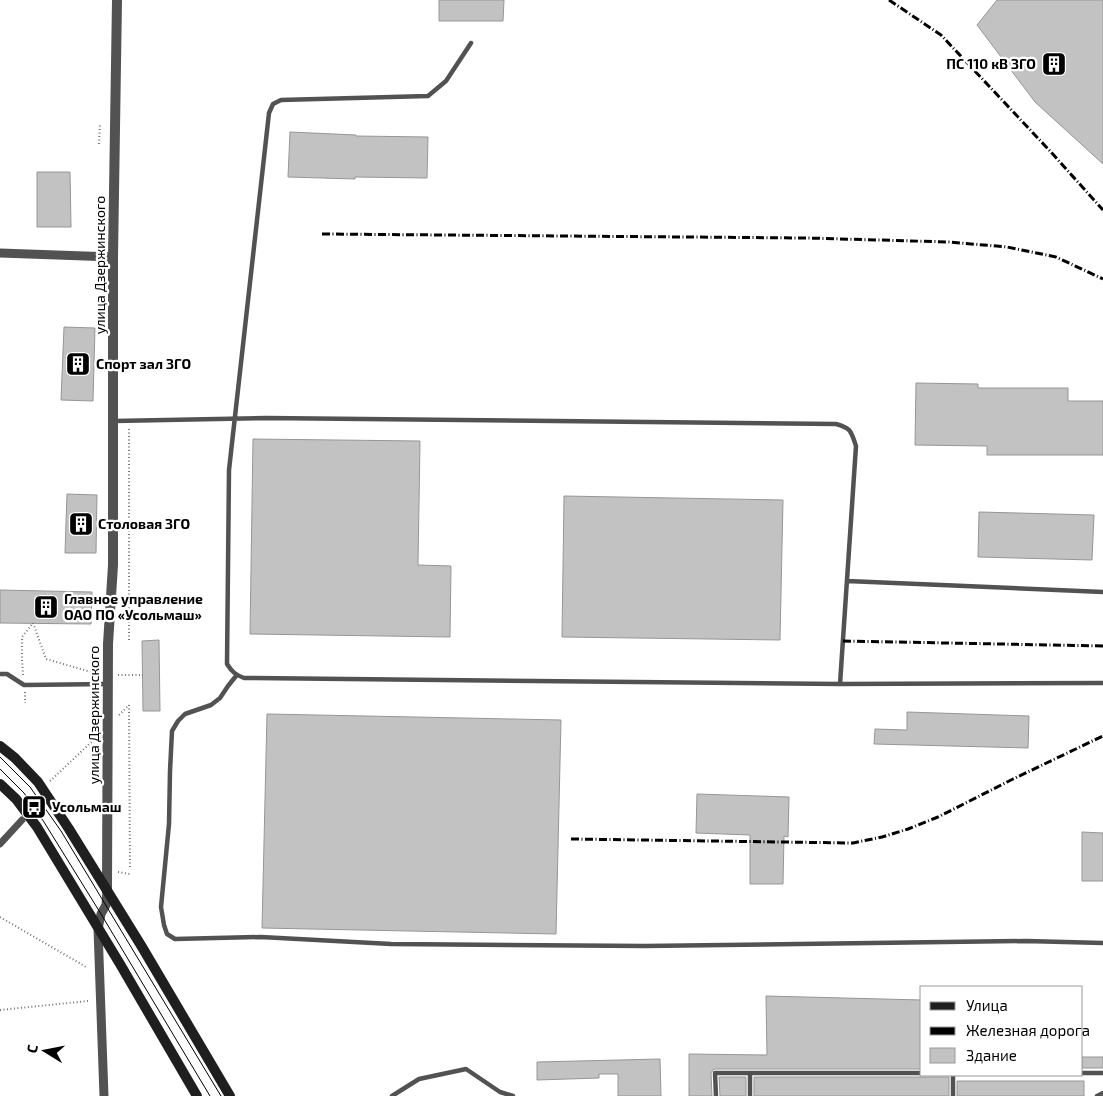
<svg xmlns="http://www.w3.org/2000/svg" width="1103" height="1096" viewBox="0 0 1103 1096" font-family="'Exo 2',sans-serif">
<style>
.building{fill:#c2c2c2;stroke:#969696}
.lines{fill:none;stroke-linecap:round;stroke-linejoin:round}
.path{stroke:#747474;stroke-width:2;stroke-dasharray:1 2.5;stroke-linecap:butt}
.service{stroke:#525252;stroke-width:4.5}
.pedestrian{stroke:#525252;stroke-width:7}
.minor{stroke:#525252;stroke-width:9}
.tertiary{stroke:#525252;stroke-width:10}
.secondary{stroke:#1f1f1f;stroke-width:10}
.tram{stroke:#000;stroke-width:1}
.rail{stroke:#000;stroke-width:3;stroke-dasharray:8 2.5 1 2.5;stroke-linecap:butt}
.labels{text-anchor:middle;stroke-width:4.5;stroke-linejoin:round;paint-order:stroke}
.poi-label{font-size:14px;font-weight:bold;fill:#000;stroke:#fff;text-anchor:start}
.street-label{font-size:14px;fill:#000;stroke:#fff}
</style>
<rect width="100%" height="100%" fill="#fff"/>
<path class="building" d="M439,0H504L503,21H439Z
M997,0H1103V164L1035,102L977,25Z
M290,132L356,135V136L428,137L427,178L355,177V179L288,177Z
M37,172H70L71,227H37Z
M64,327L95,328L93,401L61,400Z
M916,383L978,384V388H1068V401H1103V455H987V446L915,445Z
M253,439L420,441L418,565L451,566L450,637L250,634Z
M67,494L97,495L96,553H65Z
M564,496L783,500L780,640L562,637Z
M979,512L1094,515L1092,560L978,557Z
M0,590L92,592L91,624L0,623Z
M159,640L160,711H143L142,641Z
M907,712L1029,716L1028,748L874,744L875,729L907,730Z
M267,714L561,720L556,934L262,928Z
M697,794L789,797L788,837L784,836L783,884H750V835L696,833Z
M1082,832L1103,833V881H1082Z
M766,996L922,1000V1069H715L713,1070L711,1073L712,1096H689V1054L767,1055Z
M1082,1057H1103V1068H1082Z
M660,1059L661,1096H618V1074H599V1078L537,1080V1062Z
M719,1077H746V1096H720Z
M754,1077H949V1096H754Z
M957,1081H1084V1096H957Z"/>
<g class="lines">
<path class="path" d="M99,144L100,123
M129,429V642
M33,623L46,659L98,674
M23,675L22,659V637L33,623
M118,675H143
M25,692V703
M129,705L130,869
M119,715L129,705
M50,781L98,736
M118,872L130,874
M0,917L86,967
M0,1010L88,1001"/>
<path class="service" d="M471,43L446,81L428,96L281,100L273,104L269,113L229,470L227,664C232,672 236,675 244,678L840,684L1103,683
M114,421L266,418L836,424C851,428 851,431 856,446L840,684
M847,581L1103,592
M0,674H7L24,685L108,684
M236,676L228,686L220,698L211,705L185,714L178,721L172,731L170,771L169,824L161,907L164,925L167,934L175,939L261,937L391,944L645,946L1026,941L1103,943
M750,1073V1096
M1082,1073H1103
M953,1075V1096
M392,1096L419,1079L466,1069L500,1092L513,1096
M716,1096L715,1073H922
M1097,1096L1103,1093"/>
<path class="pedestrian" d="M0,844L22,820"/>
<path class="minor" d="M0,253L113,257
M104,1096L98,929L101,914L106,905L107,890"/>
<path class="tertiary" d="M107,890L108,644L113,565V257L117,0"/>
<path class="secondary" d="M0,746L15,758L38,782L69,829L142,947L230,1096
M0,784L16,799L37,827L120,964L197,1096"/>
<path class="tram" d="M0,757L30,787L61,831L221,1096
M0,769L24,793L44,822L101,914L210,1096"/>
<path class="rail" d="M889,0L941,35L1050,151L1103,210
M322,234L807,238L949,242L1007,247L1056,257L1103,279
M843,641L1103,646
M571,839L853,843L882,837L908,829L938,817L1013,779L1103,736"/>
</g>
<defs>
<symbol id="building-square" viewBox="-11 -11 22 22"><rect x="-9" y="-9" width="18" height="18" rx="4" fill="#000" stroke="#fff"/><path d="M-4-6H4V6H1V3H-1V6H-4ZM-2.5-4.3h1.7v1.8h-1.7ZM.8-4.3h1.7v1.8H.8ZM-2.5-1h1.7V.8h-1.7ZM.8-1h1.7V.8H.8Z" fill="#fff"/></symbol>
<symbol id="bus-square" viewBox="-11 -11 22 22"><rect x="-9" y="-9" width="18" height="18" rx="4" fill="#000" stroke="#fff"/><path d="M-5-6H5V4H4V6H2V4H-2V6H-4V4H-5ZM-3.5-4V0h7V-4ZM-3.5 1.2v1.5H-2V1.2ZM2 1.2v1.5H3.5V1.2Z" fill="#fff"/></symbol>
</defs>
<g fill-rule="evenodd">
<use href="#building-square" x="1040" y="50" width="28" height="28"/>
<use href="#building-square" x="64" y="350" width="28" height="28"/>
<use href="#building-square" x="67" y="510" width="28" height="28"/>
<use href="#building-square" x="32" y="593" width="28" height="28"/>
<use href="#bus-square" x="20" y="793" width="28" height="28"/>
</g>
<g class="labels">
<g class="poi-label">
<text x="1036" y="69" text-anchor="end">ПС 110 кВ ЗГО</text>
<text x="96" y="369">Спорт зал ЗГО</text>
<text x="98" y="529">Столовая ЗГО</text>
<text x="64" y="604">Главное управление<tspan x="64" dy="16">ОАО ПО «Усольмаш»</tspan></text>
<text x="52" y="812">Усольмаш</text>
</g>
<g class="street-label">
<text transform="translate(100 265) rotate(-90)" y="5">улица Дзержинского</text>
<text transform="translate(94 715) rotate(-90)" y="5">улица Дзержинского</text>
</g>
</g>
<rect x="920" y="986" width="162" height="90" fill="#ffffff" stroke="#999999"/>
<rect x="930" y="1002" width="25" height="8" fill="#1f1f1f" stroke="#999999"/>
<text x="966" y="1011" font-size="15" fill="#000000">Улица</text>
<rect x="930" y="1027" width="25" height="8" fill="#000000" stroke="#999999"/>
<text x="966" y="1036" font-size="15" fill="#000000">Железная дорога</text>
<rect x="930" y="1048" width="25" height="15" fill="#c2c2c2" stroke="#999999"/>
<text x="966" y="1061" font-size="15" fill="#000000">Здание</text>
<g transform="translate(45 1051) rotate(280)" stroke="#ffffff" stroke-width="4" paint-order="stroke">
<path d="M0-4L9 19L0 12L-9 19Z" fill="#000000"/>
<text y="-8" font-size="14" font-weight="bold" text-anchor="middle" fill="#000000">С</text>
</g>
</svg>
